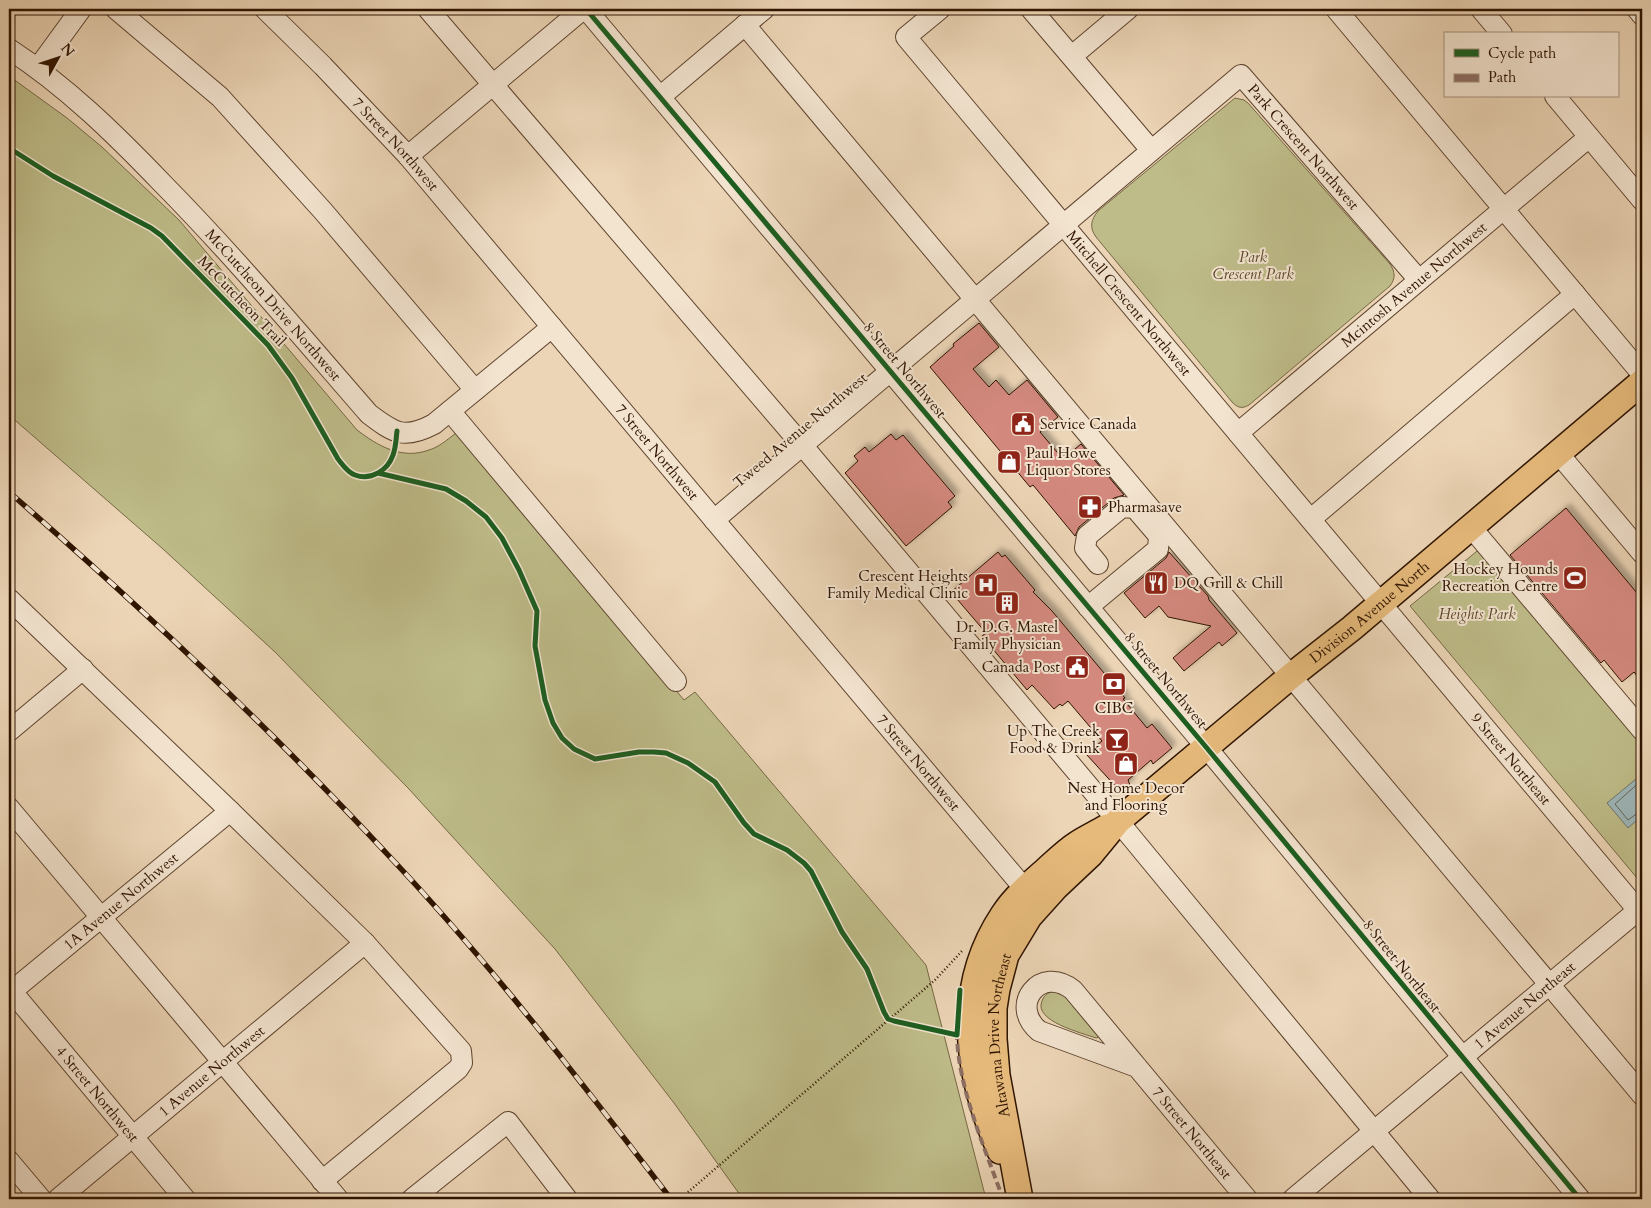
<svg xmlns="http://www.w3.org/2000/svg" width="1651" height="1208" viewBox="0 0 1651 1208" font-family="Cardo,serif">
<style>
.green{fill:#bebc89;stroke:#766844}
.water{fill:#9db6b9;stroke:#71756f}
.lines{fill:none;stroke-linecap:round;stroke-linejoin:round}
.shore{stroke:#66655c;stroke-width:1}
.building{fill:#d4897f;stroke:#2f1400;filter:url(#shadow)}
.minor-casing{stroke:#5e442e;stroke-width:22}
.major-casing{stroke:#2f1400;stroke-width:28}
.path{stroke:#2f1400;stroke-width:2.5;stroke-dasharray:1 2.5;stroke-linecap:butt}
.minor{stroke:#f3e4d0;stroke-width:20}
.major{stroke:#e6ba7b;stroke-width:25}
.rail-casing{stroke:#2f1400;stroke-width:5.5}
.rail{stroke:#f3e4d0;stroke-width:4;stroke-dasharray:11;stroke-linecap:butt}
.quiet{stroke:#8d6e63;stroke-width:4;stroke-dasharray:8 4;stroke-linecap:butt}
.cycleway-casing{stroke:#f3e4d0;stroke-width:8}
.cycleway{stroke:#1b5e20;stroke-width:5}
.labels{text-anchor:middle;stroke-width:4;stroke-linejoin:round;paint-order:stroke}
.street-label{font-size:15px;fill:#2f1400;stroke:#f3e4d0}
.park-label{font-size:15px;font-style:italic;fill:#5a4629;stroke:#f3e4d0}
.poi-label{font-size:15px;fill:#2f1400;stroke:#f3e4d0;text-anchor:start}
</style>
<defs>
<filter id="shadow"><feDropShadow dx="4.5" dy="-4.5" stdDeviation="2.5" flood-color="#0004"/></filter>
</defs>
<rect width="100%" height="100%" fill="#ecd5b6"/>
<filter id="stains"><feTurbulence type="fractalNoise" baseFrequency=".004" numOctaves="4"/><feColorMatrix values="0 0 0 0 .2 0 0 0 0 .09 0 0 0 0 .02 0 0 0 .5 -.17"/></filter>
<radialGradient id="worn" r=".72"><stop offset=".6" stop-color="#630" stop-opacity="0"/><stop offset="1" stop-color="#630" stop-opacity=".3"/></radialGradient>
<path class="green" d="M9,76L67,118L102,147L179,220L357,430C378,446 402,460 429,450C440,447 450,437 459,431L684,700L695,692L926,965L986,1199H743L674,1103L555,949L408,788L275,652L163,549L9,415Z
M1235,98L1244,100L1248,103L1390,264C1395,272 1396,278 1390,286L1249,405C1242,409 1238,408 1232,402L1096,237C1089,227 1091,220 1098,211Z
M1482,547L1642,739V884L1410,606Z
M1053,991L1062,993L1099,1037L1096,1038C1082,1033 1033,1021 1042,1001C1044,995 1048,993 1053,991Z"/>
<path class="water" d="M1642,774V816L1628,828L1607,803Z"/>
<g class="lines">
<path class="shore" d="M1642,780L1615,804L1628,820L1638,813L1642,812"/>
</g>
<path class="building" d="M979,323L999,347L973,369L989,387L996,380L1009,395L1027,380L1058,417L1040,432L1063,459L1081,444L1124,495L1114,498L1079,527L1075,536L1033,485L1030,487L930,367L954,346L953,344Z
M891,434L896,440L903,435L955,496L948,502L952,507L906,546L845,473L858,461L854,456L865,447L869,452Z
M1566,508L1642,599V682L1634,672L1622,682L1604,660L1601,663L1510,555Z
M998,552L1002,557L1005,555L1035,590L1033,592L1052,611L1125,698L1123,699L1147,728L1152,724L1172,748L1153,764L1151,760L1128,780L1130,785L1118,789L1086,754L1102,741L1068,701L1062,706L1060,704L1054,709L1032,685L1027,690L982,636L986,633L951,592Z
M1169,552L1208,596L1209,600L1237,633L1222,646L1219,642L1184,671L1173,658L1211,626L1168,617L1159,606L1145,618L1124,593L1166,558Z"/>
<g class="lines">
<defs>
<g id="minor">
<path d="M116,9L220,97L323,211L475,390"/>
<path id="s1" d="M265,9L323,66L408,156L1034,900"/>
<path d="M428,9L802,445L1118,821L1430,1199"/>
<path d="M586,9L1206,747L1580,1199"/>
<path id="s2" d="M940,9L906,37L1642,915"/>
<path d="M1031,9L1151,150"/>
<path d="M1336,9L1642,374"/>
<path d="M1481,9L1502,34"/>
<path d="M1637,9L1642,15"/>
<path d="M745,25L1642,1095"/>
<path id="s3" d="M9,49C66,86 115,134 162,183C235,257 301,336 369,414C394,433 404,440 434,424L552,327"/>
<path d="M1072,56L1128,9"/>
<path d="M38,68L81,9"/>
<path d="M1555,96L1642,200"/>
<path d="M660,97L764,9"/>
<path d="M408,156L583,9"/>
<path d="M450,411L676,681"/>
<path id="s4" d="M1238,433L1589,137"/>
<path d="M1558,453L1642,553"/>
<path d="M1311,519L1575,294"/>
<path id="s5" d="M714,520L1241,75L1419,280"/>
<path d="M1470,526L1642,730"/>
<path d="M9,599L230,811L365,943L461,1051L462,1063L458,1069L322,1181"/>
<path d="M1088,607L1158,549L1159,536L1135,508L1122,507L1087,536L1085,548L1098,564"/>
<path d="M9,731L83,669"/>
<path d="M9,808L338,1199"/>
<path id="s6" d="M9,988L185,1199"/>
<path id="s7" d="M12,991L230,811"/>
<path id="s8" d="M1137,1067L1039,1031C1008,1005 1041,964 1073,990L1247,1199"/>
<path d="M9,1161L41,1199"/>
<path id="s9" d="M58,1199L365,943"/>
<path d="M412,1199L508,1122L567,1199"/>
<path id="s10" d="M1293,1199L1642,907"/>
</g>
<g id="major">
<path d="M1000,1151C966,1074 954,989 1003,915C1014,898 1030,884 1045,871C1055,862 1066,851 1077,844C1086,838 1097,833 1107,827"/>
<path id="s11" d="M1020,1199L997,1075L994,1039V1008L997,989L1006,955L1029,917L1056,887L1090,855L1118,821L1291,676L1352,628L1642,382"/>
</g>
</defs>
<use href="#minor" class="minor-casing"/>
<use href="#major" class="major-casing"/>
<path class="path" d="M650,1199H652
M680,1199L935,980L962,951"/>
<use href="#minor" class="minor"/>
<use href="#major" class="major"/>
<defs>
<path id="rail" d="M9,492C141,607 269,727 389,856C491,964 581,1082 671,1199"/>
</defs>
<use href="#rail" class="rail-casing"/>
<use href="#rail" class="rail"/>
<path class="quiet" d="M957,1032C957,1086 985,1148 1003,1199"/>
<defs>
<path id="cycleway" d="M586,9L1206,747L1580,1199
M9,148L53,176L151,228L162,236L268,345L292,378L338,459C343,465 347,472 355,475C371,481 388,470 393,455C396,447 396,439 397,431
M378,473L446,489L466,501L486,517L502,538L519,570L537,611L535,646L545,700L553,723L562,738L574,749L595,759L639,752H654L666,753L688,763L715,782L744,823L754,834L787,850L804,863L811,871L842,932L867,969L884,1012L888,1019L894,1021L957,1035L960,990"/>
</defs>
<use href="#cycleway" class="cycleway-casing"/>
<use href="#cycleway" class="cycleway"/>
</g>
<defs>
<symbol id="civic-square" viewBox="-11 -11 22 22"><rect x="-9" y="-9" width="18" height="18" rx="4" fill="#8f2418" stroke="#f3e4d0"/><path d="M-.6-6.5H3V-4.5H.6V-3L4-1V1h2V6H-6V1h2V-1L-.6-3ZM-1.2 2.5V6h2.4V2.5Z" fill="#fff"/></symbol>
<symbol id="shop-square" viewBox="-11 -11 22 22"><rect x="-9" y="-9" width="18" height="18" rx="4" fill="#8f2418" stroke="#f3e4d0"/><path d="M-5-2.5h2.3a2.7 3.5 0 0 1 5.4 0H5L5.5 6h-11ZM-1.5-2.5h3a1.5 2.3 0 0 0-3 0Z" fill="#fff"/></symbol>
<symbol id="pharmacy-square" viewBox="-11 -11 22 22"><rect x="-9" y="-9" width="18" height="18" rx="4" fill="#8f2418" stroke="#f3e4d0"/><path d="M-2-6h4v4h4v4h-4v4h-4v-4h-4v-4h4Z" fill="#fff"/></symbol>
<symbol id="stadium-square" viewBox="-11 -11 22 22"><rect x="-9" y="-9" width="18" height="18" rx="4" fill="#8f2418" stroke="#f3e4d0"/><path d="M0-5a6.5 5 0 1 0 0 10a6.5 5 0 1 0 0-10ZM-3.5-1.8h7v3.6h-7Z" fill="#fff"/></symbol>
<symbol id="restaurant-square" viewBox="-11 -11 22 22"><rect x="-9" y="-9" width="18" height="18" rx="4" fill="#8f2418" stroke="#f3e4d0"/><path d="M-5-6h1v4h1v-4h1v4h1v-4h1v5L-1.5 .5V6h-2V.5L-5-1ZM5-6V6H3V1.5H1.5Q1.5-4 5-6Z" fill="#fff"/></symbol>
<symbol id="hospital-square" viewBox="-11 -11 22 22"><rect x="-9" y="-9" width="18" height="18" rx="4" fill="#8f2418" stroke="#f3e4d0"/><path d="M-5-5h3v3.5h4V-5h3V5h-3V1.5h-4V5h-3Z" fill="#fff"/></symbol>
<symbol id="building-square" viewBox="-11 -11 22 22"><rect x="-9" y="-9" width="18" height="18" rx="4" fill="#8f2418" stroke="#f3e4d0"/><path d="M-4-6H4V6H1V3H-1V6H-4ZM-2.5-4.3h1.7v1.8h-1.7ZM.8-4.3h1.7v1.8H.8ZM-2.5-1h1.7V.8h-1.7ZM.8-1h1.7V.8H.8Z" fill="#fff"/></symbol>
<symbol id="bank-square" viewBox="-11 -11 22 22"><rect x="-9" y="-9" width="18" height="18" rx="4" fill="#8f2418" stroke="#f3e4d0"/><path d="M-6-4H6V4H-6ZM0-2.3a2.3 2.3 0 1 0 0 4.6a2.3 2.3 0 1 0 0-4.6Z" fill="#fff"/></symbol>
<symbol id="bar-square" viewBox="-11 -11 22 22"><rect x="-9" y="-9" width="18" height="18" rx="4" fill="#8f2418" stroke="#f3e4d0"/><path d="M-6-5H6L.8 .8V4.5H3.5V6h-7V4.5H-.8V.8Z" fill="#fff"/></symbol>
</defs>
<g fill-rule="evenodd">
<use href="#civic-square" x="1009" y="410" width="28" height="28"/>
<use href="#shop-square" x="995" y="448" width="28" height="28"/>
<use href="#pharmacy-square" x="1076" y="493" width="28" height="28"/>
<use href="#stadium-square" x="1561" y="564" width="28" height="28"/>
<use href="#restaurant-square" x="1142" y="569" width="28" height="28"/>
<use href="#hospital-square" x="972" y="571" width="28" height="28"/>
<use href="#building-square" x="993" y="589" width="28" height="28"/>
<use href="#civic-square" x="1063" y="653" width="28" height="28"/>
<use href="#bank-square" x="1100" y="670" width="28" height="28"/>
<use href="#bar-square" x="1103" y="726" width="28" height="28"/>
<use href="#shop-square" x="1112" y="750" width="28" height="28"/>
</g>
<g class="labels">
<g class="street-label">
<text dy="5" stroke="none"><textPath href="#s1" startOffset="188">7 Street Northwest</textPath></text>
<text dy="5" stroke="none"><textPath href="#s5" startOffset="785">Park Crescent Northwest</textPath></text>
<text dy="5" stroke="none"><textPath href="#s4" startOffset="230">Mcintosh Avenue Northwest</textPath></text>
<text transform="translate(242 301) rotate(46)" y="5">McCutcheon Trail</text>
<text dy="5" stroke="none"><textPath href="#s2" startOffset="391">Mitchell Crescent Northwest</textPath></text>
<text dy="5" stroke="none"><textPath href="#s3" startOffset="369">McCutcheon Drive Northwest</textPath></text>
<text transform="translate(905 370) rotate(50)" y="5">8 Street Northwest</text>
<text transform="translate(800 430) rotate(-40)" y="5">Tweed Avenue Northwest</text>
<text dy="5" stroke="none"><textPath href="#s1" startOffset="592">7 Street Northwest</textPath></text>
<text dy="5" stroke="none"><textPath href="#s11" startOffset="750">Division Avenue North</textPath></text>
<text transform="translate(1166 680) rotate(50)" y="5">8 Street Northwest</text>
<text dy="5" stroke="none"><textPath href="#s2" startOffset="986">9 Street Northeast</textPath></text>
<text dy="5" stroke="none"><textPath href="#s1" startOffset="998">7 Street Northwest</textPath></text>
<text dy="5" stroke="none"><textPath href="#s7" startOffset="141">1A Avenue Northwest</textPath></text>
<text transform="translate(1402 966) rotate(51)" y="5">8 Street Northeast</text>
<text dy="5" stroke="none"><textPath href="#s10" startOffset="302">1 Avenue Northeast</textPath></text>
<text dy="5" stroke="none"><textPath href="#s11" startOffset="166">Altawana Drive Northeast</textPath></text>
<text dy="5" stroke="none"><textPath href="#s9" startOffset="200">1 Avenue Northwest</textPath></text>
<text dy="5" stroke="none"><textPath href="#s6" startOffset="138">4 Street Northwest</textPath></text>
<text dy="5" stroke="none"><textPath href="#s8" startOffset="381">7 Street Northeast</textPath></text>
</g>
<g class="park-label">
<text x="1253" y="262">Park<tspan x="1253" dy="17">Crescent Park</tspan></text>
<text x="1477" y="619">Heights Park</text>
</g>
<g class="poi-label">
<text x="1040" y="429">Service Canada</text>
<text x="1026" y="458">Paul Howe<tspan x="1026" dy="17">Liquor Stores</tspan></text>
<text x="1108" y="512">Pharmasave</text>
<text x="1558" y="574" text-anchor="end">Hockey Hounds<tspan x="1558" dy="17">Recreation Centre</tspan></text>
<text x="968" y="581" text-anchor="end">Crescent Heights<tspan x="968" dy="17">Family Medical Clinic</tspan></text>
<text x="1174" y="588">DQ Grill &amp; Chill</text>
<text x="1007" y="632" text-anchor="middle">Dr. D.G. Mastel<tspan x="1007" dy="17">Family Physician</tspan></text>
<text x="1060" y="672" text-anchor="end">Canada Post</text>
<text x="1114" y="713" text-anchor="middle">CIBC</text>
<text x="1100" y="736" text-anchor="end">Up The Creek<tspan x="1100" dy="17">Food &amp; Drink</tspan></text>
<text x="1126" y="793" text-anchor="middle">Nest Home Decor<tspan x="1126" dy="17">and Flooring</tspan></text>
</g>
</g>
<rect width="1651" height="1208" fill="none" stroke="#ecd5b6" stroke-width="30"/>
<rect x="10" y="10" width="1631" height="1188" fill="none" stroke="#2f1400" stroke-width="2.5"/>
<rect x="15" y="15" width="1621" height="1178" fill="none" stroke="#2f1400"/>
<rect x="1444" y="32" width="175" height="65" fill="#f3e4d0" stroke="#a5917d"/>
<rect x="1454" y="49" width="25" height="8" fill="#1b5e20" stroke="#a5917d"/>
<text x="1488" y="58" font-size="15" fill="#2f1400">Cycle path</text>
<rect x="1454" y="74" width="25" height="8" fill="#8d6e63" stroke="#a5917d"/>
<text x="1488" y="82" font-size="15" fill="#2f1400">Path</text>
<g transform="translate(58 58) rotate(50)" stroke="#f3e4d0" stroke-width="4" paint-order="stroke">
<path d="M0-4L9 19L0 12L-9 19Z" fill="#2f1400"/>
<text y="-8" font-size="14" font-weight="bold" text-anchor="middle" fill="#2f1400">N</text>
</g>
<rect width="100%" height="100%" filter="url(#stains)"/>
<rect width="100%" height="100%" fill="url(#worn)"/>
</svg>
